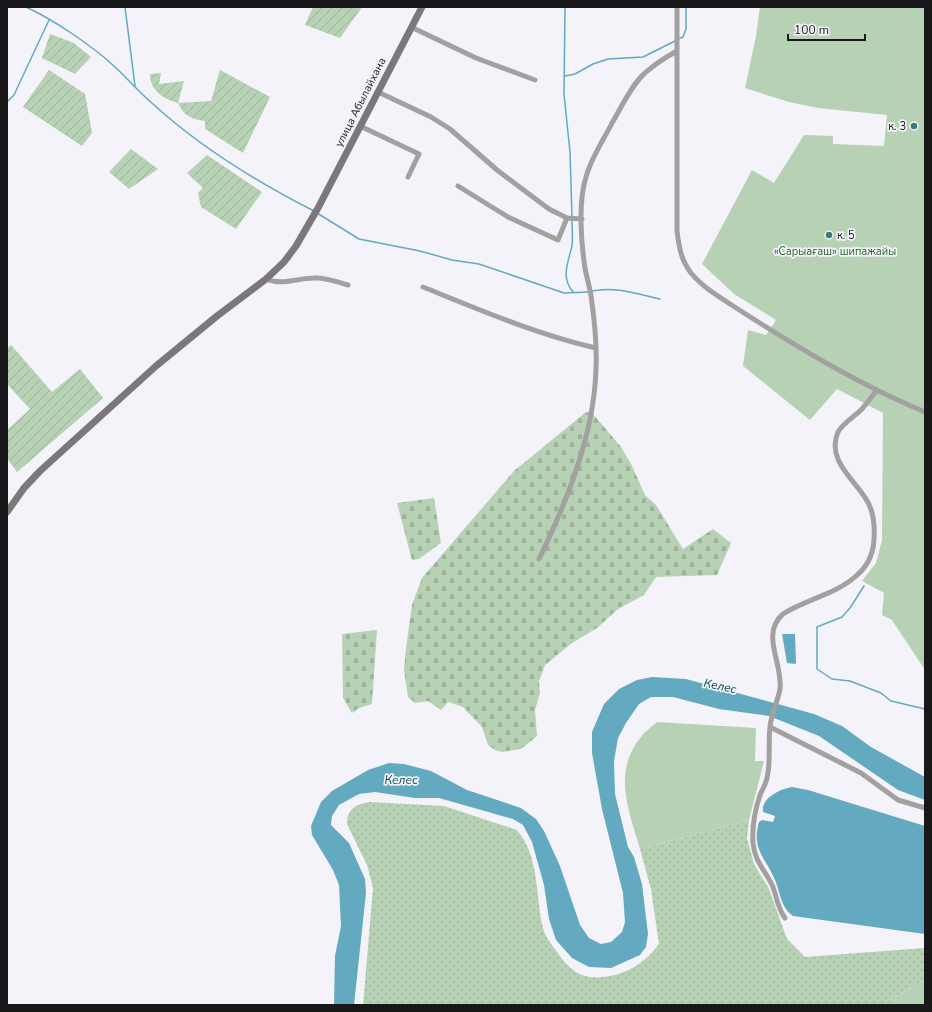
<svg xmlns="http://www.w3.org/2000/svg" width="932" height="1012" viewBox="0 0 932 1012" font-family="'Nunito Sans',sans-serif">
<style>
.grass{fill:url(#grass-dots)}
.cemetery{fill:url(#cemetery-stones)}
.park{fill:#b6d1b4}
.garden{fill:url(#garden-furrows)}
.water{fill:#63a9bf}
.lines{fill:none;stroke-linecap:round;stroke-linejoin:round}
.stream{stroke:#63a9bf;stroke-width:1.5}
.street{stroke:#a3a0a0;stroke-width:5}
.secondary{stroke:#7c7778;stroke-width:7}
.poi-dot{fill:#367f7e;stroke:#f4f3fa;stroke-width:1.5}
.labels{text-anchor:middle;stroke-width:3.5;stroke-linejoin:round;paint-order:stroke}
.street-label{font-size:11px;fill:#18171a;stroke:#f4f3fa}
.poi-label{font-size:11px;fill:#18171a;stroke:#f4f3fa;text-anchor:end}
.park-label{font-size:11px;fill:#296228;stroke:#f4f3fa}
.water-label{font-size:12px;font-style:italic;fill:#084858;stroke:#f4f3fa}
</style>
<defs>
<pattern id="grass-dots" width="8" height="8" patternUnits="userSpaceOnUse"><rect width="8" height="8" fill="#b6d1b4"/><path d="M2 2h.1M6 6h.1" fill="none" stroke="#9cb39a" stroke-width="1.8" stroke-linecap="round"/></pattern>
<pattern id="cemetery-stones" width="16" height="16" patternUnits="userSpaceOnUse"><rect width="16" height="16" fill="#b6d1b4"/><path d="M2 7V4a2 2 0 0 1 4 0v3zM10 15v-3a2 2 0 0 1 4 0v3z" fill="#9cb39a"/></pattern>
<pattern id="garden-furrows" width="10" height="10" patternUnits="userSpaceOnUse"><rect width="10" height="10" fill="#b6d1b4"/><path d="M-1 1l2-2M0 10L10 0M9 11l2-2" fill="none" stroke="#9cb39a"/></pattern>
</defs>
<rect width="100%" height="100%" fill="#f4f3fa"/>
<path class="grass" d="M370,802L444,806L517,830C540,857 535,896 543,928C545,936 550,943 555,949C568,968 579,980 604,977C628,974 645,963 659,944L651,889L640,849L749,820L747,838L754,864L769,889L787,939L805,957L925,948V980L890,1000L893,1005H363L373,888L367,865L347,824C347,809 356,804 370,802Z"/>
<path class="cemetery" d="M586,412L593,414L621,447L631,464L645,495L656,505L683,549L713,529L731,543L717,575L656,577L644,595L618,609L597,628L572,643L545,665L539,681L540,693L535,710L537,736L521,749L502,752L495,750L488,745L482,727L463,707L448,702L441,710L428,701L415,703L408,697L404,670L406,648L412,605L422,578L514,471Z
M434,498L441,543L419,559L412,560L397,503Z
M377,630L372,704L359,708L352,713L343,698L342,634Z"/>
<path class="park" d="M760,7H925V670L892,620L882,615L884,593L862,581L876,563L882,540L883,413L837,389L810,420L743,366L748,330L766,335L776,320L734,294L702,264L752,170L774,183L804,135L833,136V144L884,146L887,115L818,108L789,102L745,88L756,36Z
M657,722L756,728L755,761H764L749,820L640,849C629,811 612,772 641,737C645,731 652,727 657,722Z
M925,980V1005H893L890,1000Z"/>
<path class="garden" d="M313,7H362L340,38L305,25Z
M50,34L74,43L91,57L75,74L42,58Z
M49,70L85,94L92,133L82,146L23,107Z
M220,70L270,97L243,153L205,129V121C191,119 184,116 178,103C164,99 150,91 150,74L161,73L159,84L184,81L178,103L211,101Z
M131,149L158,169L129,189L109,172Z
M207,155L262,192L236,229L201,207L198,193L203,188L187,173Z
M11,345L52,392L80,369L103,398L17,472L7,458V430L30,409L7,384V348Z"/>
<path class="water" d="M782,634H795L796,664L787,663Z
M652,677L686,679L814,714L842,726L871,747L925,777V800L898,790L819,736L769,716L719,709L673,697H651L639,704L626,723L618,738L614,761L615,794L628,847L634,857L642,884L648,934L646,947L640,955L611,968L589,967L572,958L556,940L549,919L544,885L532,842L523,825L513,819L439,798H415L375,792L359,794L339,805L332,816L331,825L349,843L365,879L366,893L354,1005H334L335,956L341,926L339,885L333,870L312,835L311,826L321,802L332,791L368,770L389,763L404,764L431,771L467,790L521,808L536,819L544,831L560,866L580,925L589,938L601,944L611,942L622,932L625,922L623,893L602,809L592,753V732L604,704L619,689L637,680Z
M792,787L808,790L925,826V934L793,916C780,906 781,894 775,880C766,858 751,850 759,822L762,820L773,822L775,816L763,812C761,798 780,789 792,787Z"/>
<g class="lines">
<path class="stream" d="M26,7C54,20 91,45 114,66C127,78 139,92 153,104C200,147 257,182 314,211
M125,7L135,86
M565,7L564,94L570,152L572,217
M678,39L683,37L686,29V7
M565,76L575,74L593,64L608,59L643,57L675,41
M7,102L14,95L49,20
M317,213L359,239L420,251L452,260L479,264L564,293L588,292
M572,221C572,229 573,238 572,246C568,263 560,278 574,293
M592,291C616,286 637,294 660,299
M864,586L850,608L842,617L817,627V669L832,679L850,681L881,693L891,701L925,709"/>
<path class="street" d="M677,7V231C679,247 681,260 691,273C705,290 726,301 744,313C802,350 862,386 925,412
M411,27L476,58L535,80
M378,92L431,117L450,129L497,170L549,209L567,218L582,219
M360,126L419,154L408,177
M458,186L508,217L558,240L567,218
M266,279C282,286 297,278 314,278C326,277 337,282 348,285
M423,287C480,310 536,334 596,348
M539,559C567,501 594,435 596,369C597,347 595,325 592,303C591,291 587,279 585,268C581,242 578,202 586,177C591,158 603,141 612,123C621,108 632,84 645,73C655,64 666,57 677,51
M770,727L861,773L898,800L925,808
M785,918C778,909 777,898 773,887C766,871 755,863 753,843C752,828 755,810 760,795C762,790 766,784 767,778C771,761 768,744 770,727C771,714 778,701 780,689C783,663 760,634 783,614C806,599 835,595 856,576C867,567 873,555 874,540C875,525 874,511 866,499C854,479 826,460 838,432C842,424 855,416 862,409C867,403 872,396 877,390"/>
<path class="secondary" d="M7,512L24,488L40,471L156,366L217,316L266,279L284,262L296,246L318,208L422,7"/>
</g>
<g class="poi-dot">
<circle cx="914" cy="126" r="4"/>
<circle cx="829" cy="235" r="4"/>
</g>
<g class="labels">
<g class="street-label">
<text transform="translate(360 102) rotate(-63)" y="4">улица Абылайхана</text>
</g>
<g class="poi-label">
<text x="906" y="130">к. 3</text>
<text x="837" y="239" text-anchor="start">к. 5</text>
</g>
<g class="park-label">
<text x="835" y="255">«Сарыағаш» шипажайы</text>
</g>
<g class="water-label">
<text transform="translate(720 686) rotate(12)" y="4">Келес</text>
<text x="401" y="784">Келес</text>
</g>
</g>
<rect width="932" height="1012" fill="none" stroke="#18171a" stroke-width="16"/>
<path d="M788 34v6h77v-6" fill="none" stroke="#18171a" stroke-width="2"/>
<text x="794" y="34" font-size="12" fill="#18171a" stroke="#f4f3fa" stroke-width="3" paint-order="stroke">100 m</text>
</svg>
